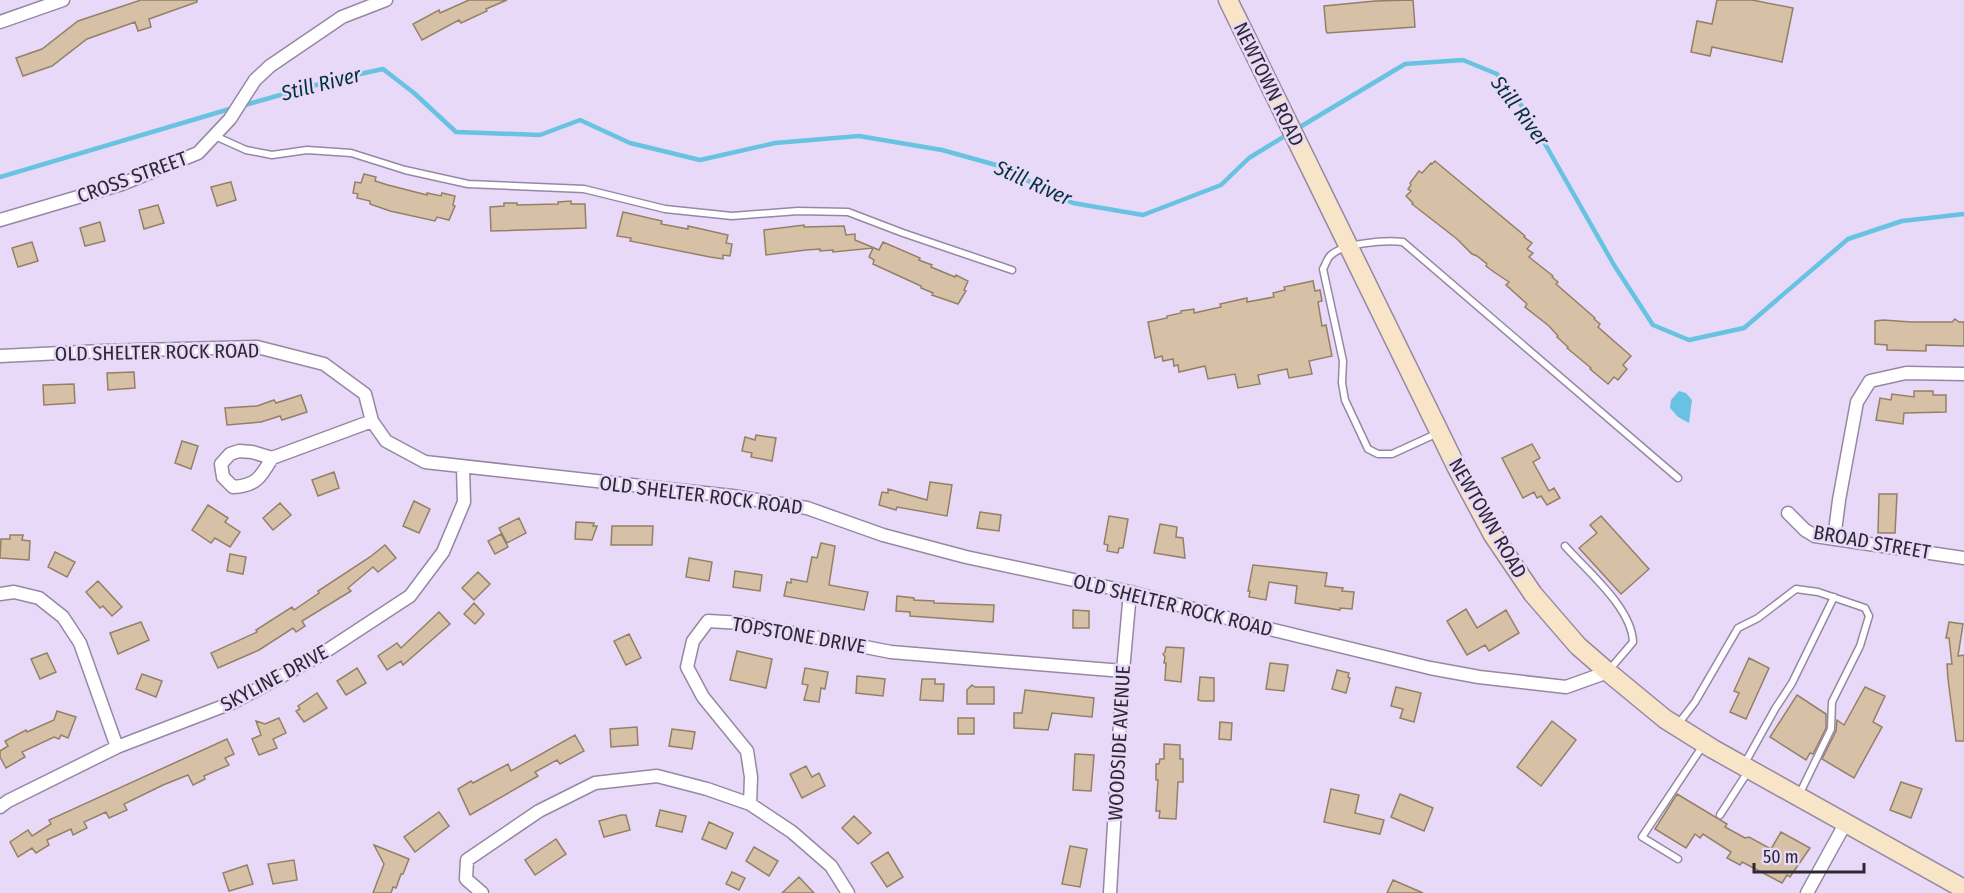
<svg xmlns="http://www.w3.org/2000/svg" width="1964" height="893" viewBox="0 0 1964 893" font-family="'Fira Sans Condensed',sans-serif">
<style>
.water{fill:#67c3e1}
.lines{fill:none;stroke-linecap:round;stroke-linejoin:round}
.stream{stroke:#67c3e1;stroke-width:4.5}
.building{fill:#d6c1a6;stroke:#938066;stroke-width:1.5}
.lane-casing{stroke:#9588a4;stroke-width:9}
.street-casing{stroke:#9588a4;stroke-width:15}
.secondary-casing{stroke:#9588a4;stroke-width:21}
.lane{stroke:#fff;stroke-width:6}
.street{stroke:#fff;stroke-width:12}
.secondary{stroke:#f8e4c6;stroke-width:18}
.labels{text-anchor:middle;stroke-width:5;stroke-linejoin:round;paint-order:stroke}
.street-label{font-size:20px;fill:#2e2834;stroke:#e8d9f8}
.water-label{font-size:21px;font-style:italic;fill:#04313e;stroke:#e8d9f8}
</style>
<rect width="100%" height="100%" fill="#e8d9f8"/>
<path class="water" d="M1679,391L1686,393L1692,400L1689,423L1678,417L1670,408L1671,400Z"/>
<g class="lines">
<path class="stream" d="M241,106L341,78L383,69L414,93L456,132L540,135L580,120L630,143L700,160L775,143L859,136L942,150L996,165L1073,203L1143,215L1221,185L1249,158L1288,134
M1295,130L1405,64L1463,60L1497,74L1528,114L1614,265L1653,325L1689,340L1744,328L1848,239L1902,221L1964,214
M0,177L233,108"/>
</g>
<path class="building" d="M141,0H197V2L149,19L151,27L138,31L135,22L87,39L52,66L23,76L16,58L42,49L78,21Z
M469,0H507L486,9L487,11L461,23L459,20L422,40L413,24L439,10L440,13Z
M1413,0L1415,27L1327,33L1326,30L1324,6L1375,1Z
M1717,0H1752L1793,8L1782,62L1712,47L1710,56L1691,52L1697,21L1712,24Z
M1435,161L1525,236L1524,237L1532,243L1527,249L1533,253L1529,257L1553,276L1552,277L1558,282L1556,284L1595,318L1594,319L1600,324L1598,327L1631,356L1623,365L1627,369L1618,380L1614,377L1608,384L1590,369L1591,368L1567,348L1568,347L1557,337L1558,336L1549,326L1525,307L1527,304L1506,285L1509,282L1494,272L1486,266L1487,264L1477,256L1472,254L1457,239L1412,204L1413,203L1406,196L1411,191L1408,189L1411,185L1410,183L1419,171L1422,173L1431,163L1432,164Z
M364,174L376,177L375,181L388,185L427,195V193L441,196L442,193L455,196L453,205L455,206L449,220L437,217L435,221L390,211L370,204V201L357,198L358,194L353,193L355,182L361,183Z
M231,182L236,200L217,206L211,187Z
M571,201V204H585L586,228L491,231L490,207L504,206V203H517V205L558,204V202Z
M158,205L164,223L144,229L139,210Z
M623,212L662,221L661,224L688,229V226L728,235L726,243L732,244L730,256L723,255V259L710,257L630,241L631,238L617,236Z
M100,222L105,241L85,246L80,228Z
M804,225V227L844,226L846,235L855,234V240L879,250L883,242L920,258L919,260L932,265L931,267L955,277L956,275L968,281L964,290L966,291L958,304L932,295L933,293L921,288V286L873,264L874,260L869,257L873,248L833,252V250L820,251V249L806,250L766,255L764,230Z
M32,242L38,261L18,267L12,248Z
M1313,281L1315,291L1320,290L1322,301L1318,302L1322,326L1326,325L1332,356L1309,361L1312,374L1289,378L1287,369L1258,375L1260,384L1238,388L1235,374L1208,379L1205,366L1179,372L1178,365L1174,366L1173,359L1163,361L1162,356L1155,358L1148,322L1167,318V316L1181,313V311L1194,309V313L1221,307L1220,304L1247,298V302L1274,297L1273,293L1285,290L1284,287Z
M1955,319L1959,322H1964V346L1926,345V351L1887,350V345L1875,344V321L1883,320L1911,322H1952Z
M134,372L135,388L108,390L107,373Z
M74,384L75,403L44,405L43,385Z
M1914,391H1933V395H1946V412L1904,413L1903,424L1876,420L1880,398L1891,400L1892,394L1914,397Z
M301,395L307,412L282,420L280,416L261,422L227,425L225,408L257,406L274,400L276,403Z
M756,435L776,438L772,461L751,457L752,453L742,451L745,437L755,440Z
M182,441L198,446L191,469L175,463Z
M1532,444L1540,458L1533,462L1549,491L1554,488L1560,498L1547,505L1541,496L1537,498L1534,492L1523,498L1502,458Z
M334,472L339,488L318,496L312,480Z
M930,482L952,485L947,516L897,507L896,510L879,505L882,492L888,493V489L927,500Z
M1879,494H1897L1895,533H1878Z
M414,501L430,509L419,533L403,526Z
M280,503L291,515L273,530L263,518Z
M208,505L228,518L225,522L240,532L230,547L215,538L211,543L192,530Z
M980,512L1001,515L999,531L977,528Z
M1109,516L1128,519L1123,548H1119L1118,553L1107,551L1108,545L1104,544Z
M1601,516L1649,569L1621,594L1579,548L1597,533L1590,525Z
M519,518L526,533L507,543L499,528Z
M576,522L594,523L593,526H597L592,540L575,539Z
M1160,524L1177,527L1176,537L1183,538L1185,558L1154,553Z
M612,526H653L652,545H611Z
M501,534L508,547L495,554L488,541Z
M10,535H23L22,540L30,541L29,560L0,558L1,539H10Z
M821,543L835,546L829,585L868,592L864,610L784,596L787,582L791,583V579L807,582L812,557L817,558Z
M385,545L396,558L378,572L373,567L348,588L351,591L302,621L305,626L296,632L293,628L259,650L218,668L211,653L257,632L256,630L292,607L294,610L319,593L318,591L370,557Z
M55,552L75,562L67,577L48,567Z
M230,554L246,557L243,574L227,571Z
M689,558L712,562L709,581L686,577Z
M1253,565L1327,573L1325,586L1343,588L1342,591L1354,592L1352,609L1340,608V610L1295,603L1297,586L1269,582L1266,600L1249,597L1250,591H1248Z
M735,571L762,575L760,591L733,587Z
M478,572L490,584L474,600L462,588Z
M98,581L122,607L112,616L103,606L100,608L86,592Z
M897,596L914,598V600L934,601V603L994,605L993,622L910,616V612L896,611Z
M474,603L484,614L475,624L464,614Z
M1466,609L1477,628L1506,610L1519,633L1489,651L1485,645L1467,655L1447,621Z
M1073,610L1089,611V628H1073Z
M439,612L450,624L403,665L401,661L387,670L378,656L397,643L401,648Z
M141,622L149,640L118,654L110,633Z
M1949,622L1963,624L1958,656L1964,655V741H1956L1948,679L1947,664H1952L1949,638H1946Z
M629,634L641,658L626,665L614,641Z
M1166,647L1184,648L1181,682L1165,680L1166,663H1164L1165,657L1163,654L1165,652Z
M737,651L772,659L766,688L730,680Z
M47,653L56,672L40,679L31,659Z
M1749,658L1769,668L1746,719L1730,712L1739,693L1734,691Z
M1270,663L1288,665L1284,691L1266,689Z
M357,668L366,683L346,695L337,681Z
M805,668L828,672L825,689L821,688L819,702L804,700L808,685L802,684Z
M1337,670L1349,673L1348,677L1350,678L1346,693L1332,689Z
M142,674L162,681L156,697L136,689Z
M857,676L885,679L883,696L856,693Z
M1200,677L1214,678V701H1202L1198,700Z
M922,679H935V684H944L943,701L920,700Z
M972,685L975,687H994V704H967V690Z
M1396,687L1421,693L1414,722L1400,718L1403,709L1391,706Z
M1865,687L1885,696L1873,722L1882,727L1854,778L1822,759L1836,731L1837,720L1844,725Z
M1025,690L1094,698L1092,717L1052,713L1048,730L1014,728V713H1022Z
M317,693L327,708L304,722L296,711L300,709L298,706Z
M1797,695L1826,714V728L1813,754L1810,753L1806,760L1770,737Z
M57,711L76,717L68,738L61,735L59,739L54,737L22,752L25,757L6,768L0,757V751L8,746L5,741L26,730L27,732L54,720Z
M279,718L286,733L273,739L277,748L259,755L252,739L261,735L256,721L265,724Z
M958,718H974V734H958Z
M1552,721L1576,740L1541,786L1517,767Z
M1220,722L1232,723L1231,740L1219,739Z
M637,727L638,745L611,747L610,729Z
M672,729L695,732L692,749L669,746Z
M575,735L584,751L560,764L557,760L535,772L538,776L470,815L458,789L471,781L473,783L508,764L511,771Z
M227,739L234,754L225,758L229,765L204,776L205,779L193,785L188,775L163,785L124,804L127,810L109,818L106,812L84,822L87,828L73,835L71,829L47,840L49,845L36,853L32,848L18,857L10,842L28,830L32,836L51,824L49,820Z
M1164,744L1180,745V759H1183V782H1178L1176,819L1159,818L1160,811H1156L1158,780H1156V764H1159L1160,759H1164Z
M1075,754L1094,755L1091,791L1073,790Z
M806,766L812,777L819,773L825,786L802,798L790,774Z
M1901,782L1922,789L1911,818L1890,810Z
M1331,789L1359,795L1355,813L1384,820L1380,834L1324,822Z
M1400,794L1433,808L1424,831L1391,817Z
M1677,794L1727,824L1725,827L1745,838L1749,837L1771,849L1781,832L1810,848L1790,877L1787,875L1782,883L1746,864L1742,862L1740,865L1727,858L1731,852L1703,834L1700,838L1695,834L1686,848L1655,829Z
M660,810L686,816L682,832L656,826Z
M439,812L449,826L415,852L404,837Z
M621,815H626L630,830L604,837L599,821Z
M854,816L871,833L858,844L842,828Z
M709,822L733,833L726,849L702,839Z
M556,839L566,854L535,875L525,860Z
M374,845L409,859L403,874H401L396,888L393,887L391,893H373L384,864Z
M1070,846L1087,849L1080,887L1062,884Z
M754,847L778,861L769,876L746,861Z
M888,852L903,877L887,887L871,863Z
M294,860L297,880L273,884L268,864Z
M247,865L253,884L229,891L223,873Z
M732,872L745,878L739,890L726,884Z
M799,877L814,893H782Z
M1393,880L1423,893H1387Z"/>
<g class="lines">
<defs>
<path id="lane" d="M215,136L246,150L272,155L307,150L351,153L405,170L468,184L584,189L665,209L732,216L798,211L848,212L903,233L1012,270
M1438,433L1392,454H1378L1368,449L1345,400L1342,383L1343,361L1323,269C1325,266 1327,259 1330,256C1342,243 1385,240 1403,242L1678,478
M1565,546C1587,571 1632,608 1633,642L1610,669
M1679,723L1695,702L1738,628L1758,618L1796,589L1818,592L1865,608L1869,616L1860,646L1832,702L1831,729L1799,795
M1745,763L1775,709L1792,683L1834,597
M1720,815L1749,770
M1678,859L1642,837L1704,744"/>
<path id="street" d="M0,22L63,0
M0,220L122,184L198,153L230,119L255,80L270,66L342,17L386,0
M0,356L103,351L257,347L324,364L365,394L372,421L386,441L425,462L732,496L807,508L883,535L966,557L1130,592L1257,626L1430,668L1479,677L1566,687L1608,672
M272,458C261,477 256,486 233,487L223,477L221,464L230,454L239,451L252,452L272,458L372,421
M1788,513L1805,530L1815,536L1964,558
M1834,539L1839,500L1857,402L1870,381L1906,373L1964,374
M0,594L14,592L39,598L63,617L80,643L117,747
M750,804L751,777L747,751L703,697L687,667L693,641L708,621L742,623L891,652L1123,671
M0,807L8,801L117,747L234,702L317,657L410,596L443,552L464,502L463,467
M482,893L466,879L467,860L539,811L595,783L657,776L707,789L750,804L792,832L831,866L848,893
M1110,893L1123,671L1130,592
M1807,893L1845,824"/>
<path id="secondary" d="M1228,0L1457,468L1493,535L1533,594L1578,646L1608,672L1665,719L1713,749L1964,889"/>
</defs>
<use href="#lane" class="lane-casing"/>
<use href="#street" class="street-casing"/>
<use href="#secondary" class="secondary-casing"/>
<use href="#lane" class="lane"/>
<use href="#street" class="street"/>
<use href="#secondary" class="secondary"/>
</g>
<g class="labels">
<g class="street-label">
<text transform="translate(1269 84) rotate(64)" y="7">NEWTOWN ROAD</text>
<text transform="translate(132 177) rotate(-20)" y="7">CROSS STREET</text>
<text transform="translate(157 352) rotate(-1)" y="7">OLD SHELTER ROCK ROAD</text>
<text transform="translate(701 495) rotate(7)" y="7">OLD SHELTER ROCK ROAD</text>
<text transform="translate(1488 518) rotate(60)" y="7">NEWTOWN ROAD</text>
<text transform="translate(1872 542) rotate(10)" y="7">BROAD STREET</text>
<text transform="translate(1173 605) rotate(14)" y="7">OLD SHELTER ROCK ROAD</text>
<text transform="translate(799 635) rotate(10)" y="7">TOPSTONE DRIVE</text>
<text transform="translate(274 678) rotate(-28)" y="7">SKYLINE DRIVE</text>
<text transform="translate(1119 743) rotate(-87)" y="7">WOODSIDE AVENUE</text>
</g>
<g class="water-label">
<text transform="translate(321 84) rotate(-14)" y="7">Still River</text>
<text transform="translate(1520 111) rotate(53)" y="7">Still River</text>
<text transform="translate(1033 183) rotate(24)" y="7">Still River</text>
</g>
</g>
<path d="M1754 863v9h110v-9" fill="none" stroke="#2e2834" stroke-width="3"/>
<text x="1763" y="863" font-size="18" fill="#2e2834" stroke="#e8d9f8" stroke-width="4.5" paint-order="stroke">50 m</text>
</svg>
